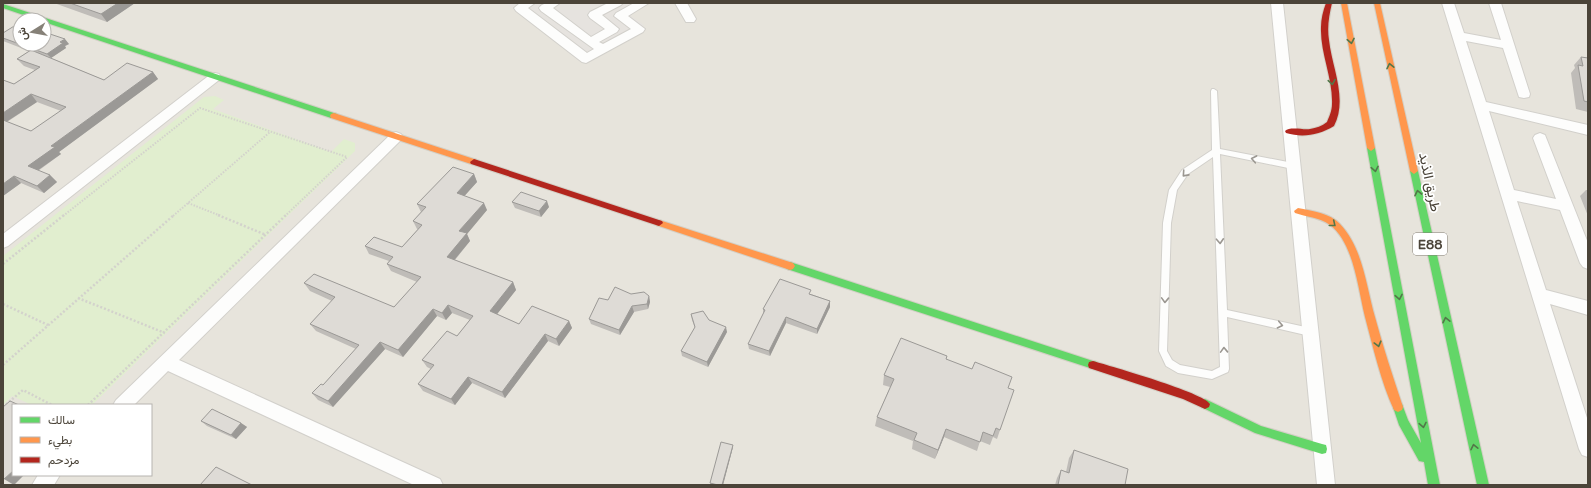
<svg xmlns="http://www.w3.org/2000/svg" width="1591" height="488" viewBox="0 0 1591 488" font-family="'Varela Round',Vazirmatn,sans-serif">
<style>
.residential{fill:#e7e4dc;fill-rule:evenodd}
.green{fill:#e1eecf}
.parking{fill:#e6e3df}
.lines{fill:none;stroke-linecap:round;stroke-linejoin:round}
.lane-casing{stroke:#d2d0cb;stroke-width:2}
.street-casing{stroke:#d2d0cb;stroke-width:2}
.fast-casing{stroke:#d3cfc5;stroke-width:2}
.slow-casing{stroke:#d3cfc5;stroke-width:2}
.jam-casing{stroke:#d3cfc5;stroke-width:2}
.path-far1{stroke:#d3d2cc;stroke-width:2;stroke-dasharray:1.5 1.5;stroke-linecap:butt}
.path{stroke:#d3d2cc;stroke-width:2.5;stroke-dasharray:2 2;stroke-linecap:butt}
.lane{fill:#fdfdfc;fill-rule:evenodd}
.street{fill:#fdfdfc;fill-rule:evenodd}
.fast{fill:#63d668;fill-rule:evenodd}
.slow{fill:#ff974d;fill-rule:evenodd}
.jam{fill:#b3261e;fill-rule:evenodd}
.wall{fill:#bfbcb8;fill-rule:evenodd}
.shaded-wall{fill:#9b9996}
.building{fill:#dedbd6;stroke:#9b9996}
.oneway{stroke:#537749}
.oneway2{stroke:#9b9791}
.labels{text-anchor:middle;stroke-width:3.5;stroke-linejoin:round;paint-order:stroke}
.shield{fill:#fff;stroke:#817c74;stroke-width:1}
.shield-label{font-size:13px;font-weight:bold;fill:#4b4439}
.street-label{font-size:14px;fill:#4b4439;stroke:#fff}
</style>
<rect width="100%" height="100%" fill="#f4f2ee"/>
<path class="residential" d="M3,3H1588V485H3ZM20,20H44V44H20ZM13,405H151V475H13Z"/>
<path class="green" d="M215,96L224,100L213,109L331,152L344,139L355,143V151L92,405H32L12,396L3,405V256L204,97Z"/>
<path class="parking" d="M505,3H641L625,12L644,25L579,61Z"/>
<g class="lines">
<defs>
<path id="lane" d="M1212,89H1214L1217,91L1220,149L1293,163L1297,166L1293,169L1220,154L1227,310L1310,328L1313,329L1314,332L1313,335L1310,336L1227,317L1229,369L1228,372L1212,379L1178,373L1166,366L1159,351L1163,223L1169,190L1182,170L1212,150L1211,91ZM1213,157L1220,367L1212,371L1180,365L1172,360L1167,351L1171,223L1177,190L1188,174Z"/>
<path id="street" d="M520,3H535L528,8L587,53L594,49L541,11L539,8C544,1 552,3 560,3L553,8L591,37L605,29L590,18L588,15L590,12L608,3H623L621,5L602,15L619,29L617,32L599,42L603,44L631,29L614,16L616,13L634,3H649L628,16L645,29L643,32L586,63L582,62L516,11L514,8Z
M675,3H687L696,19L694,22H686Z
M1271,3H1283L1335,485H1317Z
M1442,3H1454L1464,33L1501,40L1489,3H1501L1530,94L1529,97L1524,98L1519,97L1518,94L1503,48L1466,41L1486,102L1588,125V135L1489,111L1514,190L1556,199L1533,138L1535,135L1540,133L1545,135L1588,243V269L1583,267L1580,263L1560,210L1517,201L1546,290L1588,301V315L1550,304L1588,421V457L1582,455L1579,449Z
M215,73L219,74L221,77L219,80L8,246L3,248V234L211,74Z
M396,132L401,134L403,137L401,140L179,360L440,479L443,485H414L168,371L134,405H113L116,400L391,134Z
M38,475H60L54,485H32Z"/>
<path id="fast" d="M3,4L337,114L338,116L337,118H331L44,22V20H38L3,8Z
M1371,145L1375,148L1440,485H1428L1424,462L1419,461L1399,425L1393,407L1394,404L1398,402L1402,404L1408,420L1421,443L1367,148Z
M1414,168L1418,171L1489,485H1477L1410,171Z
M790,262L1093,361L1097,362L1098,365L1097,368L1093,369L787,269L785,266L787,263Z
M1205,399L1261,426L1322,444L1326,445L1327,449L1326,453L1322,454L1255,433L1201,407L1200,404L1201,401Z"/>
<path id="slow" d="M1341,3H1347L1375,148L1371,151L1367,148Z
M1374,3H1380L1418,171L1414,174L1410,171Z
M334,113L477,160L478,162L477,164H471L331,118L330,116L331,114Z
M1298,208C1312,211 1330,213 1340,224C1363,248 1366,286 1375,317C1383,347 1393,377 1403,407L1402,410L1398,412L1394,410C1381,382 1373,347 1365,317C1358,289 1354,243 1330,225C1319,217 1306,217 1295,213L1294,211Z
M659,220L793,263L795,266L793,269L790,270L656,225L655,223L656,221Z"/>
<path id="jam" d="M1326,3H1332C1329,16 1327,27 1329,40C1332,68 1348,99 1334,126C1319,135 1303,138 1286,133L1285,131C1290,126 1302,130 1310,129C1316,128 1322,126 1327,122C1329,117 1332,111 1332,104C1333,78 1320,53 1321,27C1321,19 1323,11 1326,3Z
M474,159L662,221L663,223L659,226L471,164L470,162Z
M1093,361C1110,366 1205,393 1210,404L1209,407L1205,409L1183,399L1089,368L1088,365L1089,362Z"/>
</defs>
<use href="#lane" class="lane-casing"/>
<use href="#street" class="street-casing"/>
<use href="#fast" class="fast-casing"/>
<use href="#slow" class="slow-casing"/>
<use href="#jam" class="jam-casing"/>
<path class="path-far1" d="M188,203L221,216
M63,216L200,108L347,157L285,216
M173,216L270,132"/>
<path class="path" d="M218,215L266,235
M3,264L64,215
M78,298L165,333
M3,304L48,325
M3,365L174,215
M88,405L286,215
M3,407L23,390L52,405"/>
<use href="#lane" class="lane"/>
<use href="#street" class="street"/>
<use href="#fast" class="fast"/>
<use href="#slow" class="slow"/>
<use href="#jam" class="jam"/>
</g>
<path class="wall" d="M54,3H135L107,22Z
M3,33L69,44L65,46L66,48L51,58L104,80L153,72L158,79L59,152L61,154L38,171L50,175L57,182L44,193L21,183L3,196V80L14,84L35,70L24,66L17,59L29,51L3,41ZM37,102L61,111L31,131L7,122Z
M1581,57L1588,58V112L1576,109L1571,73L1575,68L1574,65Z
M474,174L477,182L464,196L487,210L467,234L470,241L455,260L513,282L516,290L497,314L519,324L569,321L572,328L559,346L548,341L505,398L472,383L455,405L423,391L418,384L431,369L427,367L422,360L457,336L470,320L452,313L446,320L437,316L403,357L385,349L333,407L318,400L312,393L323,385L356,349L316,331L310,324L332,301L310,291L304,283L394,307L417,282L391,271L387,264L389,261L369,254L365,246L402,247L418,229H417L413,221L421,212L417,204Z
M1586,190H1588V216L1580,196Z
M512,202L549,207L541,217L515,208Z
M811,294L830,301V307L817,334L786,323L770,356L749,349L748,344L763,314V309Z
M649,296L650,302L648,309L634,312L620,335L591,324L589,319L608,300Z
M691,314L709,320L727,332L708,367L682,356L681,351L695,328L692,320Z
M947,356L946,359L1008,388L1000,430L997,439L993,437L990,445L980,441L977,451L944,437L935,459L912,449L913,441L875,426L877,417L890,387L883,385L884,375Z
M201,421L241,423L247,427L236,439L207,426Z
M733,445V447L723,485H711L710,483Z
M1074,450L1125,485H1127H1055L1057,478L1061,470L1066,472L1069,458Z"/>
<path class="shaded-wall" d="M118,3H135L107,22L101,14Z
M65,39L69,44L65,46L66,48L51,58L47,54L60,42Z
M153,72L158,79L59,152L61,154L34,173L28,166L51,146Z
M31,94L37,102L3,124V113Z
M474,174L477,182L460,201L457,193Z
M50,175L57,182L44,193L37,186Z
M14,176L21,183L3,196V184Z
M547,201L549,207L541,217L539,211Z
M484,203L487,210L467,234L470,241L451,264L447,257L459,231Z
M513,282L516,290L494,318L490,311Z
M649,296L650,302L648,309L647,304Z
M830,301V307L817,334V329Z
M448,305L452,313L446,320L442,313Z
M632,306L634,312L620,335L619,330Z
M433,309L437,316L403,357L398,350Z
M786,317V323L770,356L769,351Z
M569,321L572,328L559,346L556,339Z
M726,327L727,332L708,367L707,362Z
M545,334L548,341L505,398L502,392Z
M380,342L385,349L333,407L328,401Z
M468,377L472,383L455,405L451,399Z
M241,423L247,427L236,439L231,435Z
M946,429L944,437L935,459L938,450Z
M733,445V447L723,485H722Z
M13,471V475H24L14,485L4,479Z"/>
<path class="building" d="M70,3H118L101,14Z
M19,23L20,24V44H44V32L65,39L60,42L63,43L47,54L3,38V33Z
M31,50L104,80L127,63L153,72L51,146L55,147L28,166L50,175L37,186L14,176L3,184V120L31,131L66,107L31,94L3,113V80L14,84L40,67L17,59Z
M1581,57L1588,58V102L1584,101L1578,65L1583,66Z
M453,167L474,174L457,193L484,203L459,231L467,233L447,257L513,282L490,311L519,324L532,306L569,321L556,339L545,334L502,392L468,377L451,399L418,384L434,365L422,360L447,331L457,336L473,316L448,305L442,313L433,309L398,350L380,342L328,401L312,393L321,384L323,385L359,345L310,324L335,297L304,283L314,274L394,307L421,277L387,264L393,257L365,246L374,237L402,247L422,225L413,221L426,207L417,204Z
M521,192L547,201L539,211L512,202Z
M780,279L811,290L809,294L830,301L817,329L786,317L769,351L748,344L765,310L763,309Z
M615,287L631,294L644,292L649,296L647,304L632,306L619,330L589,319L599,298L608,300Z
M703,311L709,320L726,327L707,362L681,351L695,327L691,314Z
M901,338L947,356L946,359L972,369L975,362L1012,377L1008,388L1014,390L1000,430L996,428L993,436L983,432L980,442L946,429L938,450L914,440L917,433L877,417L894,379L884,375Z
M10,401L19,405H13V471L4,479L3,478V407Z
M212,409L241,423L231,435L201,421Z
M721,442L733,445L722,485H718L710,483Z
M1074,450L1128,469L1125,485H1127H1058L1061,470L1069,473Z
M216,467L252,485H200Z"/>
<defs><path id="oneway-chevron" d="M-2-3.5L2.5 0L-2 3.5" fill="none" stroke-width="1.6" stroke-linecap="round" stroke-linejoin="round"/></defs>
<g class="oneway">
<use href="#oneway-chevron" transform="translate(1351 41) rotate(79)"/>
<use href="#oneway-chevron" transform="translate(1390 66) rotate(-102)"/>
<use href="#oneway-chevron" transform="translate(1332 82) rotate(81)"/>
<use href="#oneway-chevron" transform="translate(1375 169) rotate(79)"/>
<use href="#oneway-chevron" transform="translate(1418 193) rotate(-102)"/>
<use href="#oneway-chevron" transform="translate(1333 224) rotate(39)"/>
<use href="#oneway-chevron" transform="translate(1399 297) rotate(79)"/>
<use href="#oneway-chevron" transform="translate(1446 320) rotate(-102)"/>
<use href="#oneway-chevron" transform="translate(1378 344) rotate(75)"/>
<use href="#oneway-chevron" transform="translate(1423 425) rotate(79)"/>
<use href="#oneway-chevron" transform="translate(1474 447) rotate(-102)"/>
</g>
<g class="oneway2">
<use href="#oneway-chevron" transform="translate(1254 159) rotate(-169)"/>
<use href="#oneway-chevron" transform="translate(1185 174) rotate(132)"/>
<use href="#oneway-chevron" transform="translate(1220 241) rotate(87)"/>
<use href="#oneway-chevron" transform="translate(1165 300) rotate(92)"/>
<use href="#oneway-chevron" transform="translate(1280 325) rotate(12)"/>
<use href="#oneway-chevron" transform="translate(1224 350) rotate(-92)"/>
</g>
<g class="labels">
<rect class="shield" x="1413" y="233" width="34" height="22" rx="3"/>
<g class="shield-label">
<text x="1430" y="249">E88</text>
</g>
<g class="street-label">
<text transform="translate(1430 182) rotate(78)" y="5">طريق الذيد</text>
</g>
</g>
<rect width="1591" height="488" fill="none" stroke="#4b4439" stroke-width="8"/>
<rect x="12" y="404" width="140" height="72" fill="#ffffff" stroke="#b7b4b0"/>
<rect x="20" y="417" width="20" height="6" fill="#63d668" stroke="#b7b4b0"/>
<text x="48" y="424" font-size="12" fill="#4b4439">سالك</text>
<rect x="20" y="437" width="20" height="6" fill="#ff974d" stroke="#b7b4b0"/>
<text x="48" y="444" font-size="12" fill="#4b4439">بطيء</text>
<rect x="20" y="457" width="20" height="6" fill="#b3261e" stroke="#b7b4b0"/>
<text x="48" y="464" font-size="12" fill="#4b4439">مزدحم</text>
<g transform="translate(32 32) rotate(259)"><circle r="19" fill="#ffffff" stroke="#b7b4b0"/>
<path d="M0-3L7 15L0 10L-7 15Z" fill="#868178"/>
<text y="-6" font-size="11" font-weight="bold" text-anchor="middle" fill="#4b4439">ش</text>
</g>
</svg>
